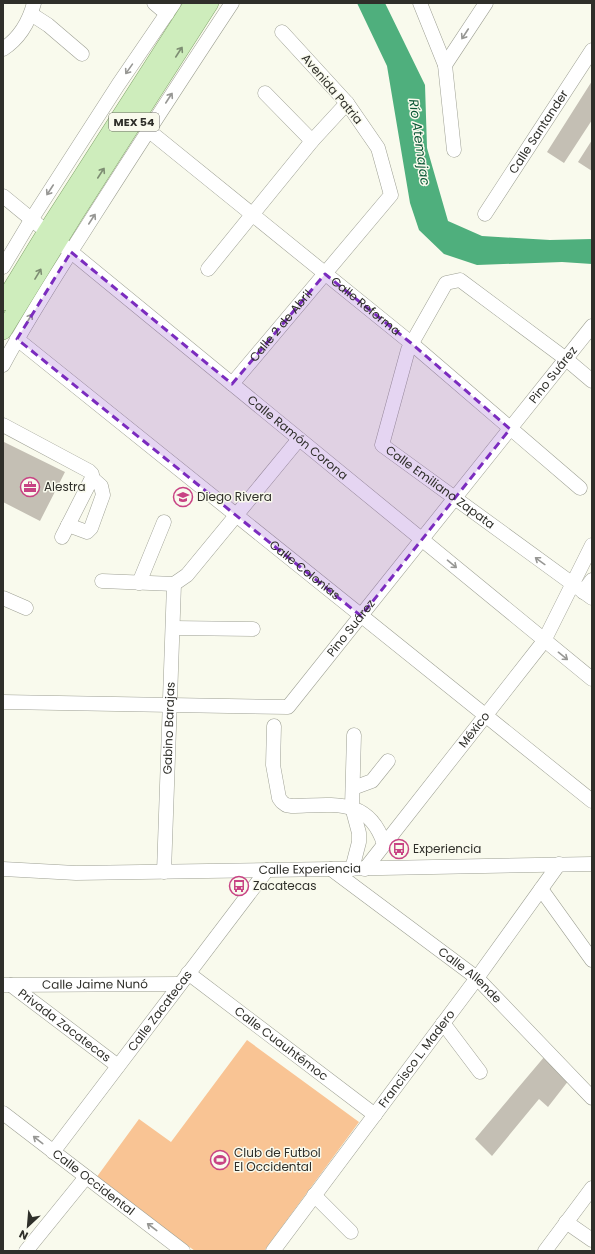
<svg xmlns="http://www.w3.org/2000/svg" width="595" height="1254" viewBox="0 0 595 1254" font-family="Poppins,sans-serif">
<style>
.green{fill:#f9c494}
.water{fill:#4faf7d}
.building{fill:#c4bfb4}
.lines{fill:none;stroke-linecap:round;stroke-linejoin:round}
.minor-casing{stroke:#9ea094;stroke-width:15}
.major-casing{stroke:#81a36c;stroke-width:18}
.minor{stroke:#fff;stroke-width:14}
.major{stroke:#ceedbc;stroke-width:17}
.oneway{stroke:#979794}
.oneway2{stroke:#7e8e73}
.marked{fill:#7b2cbf;fill-opacity:0.2;stroke:#7b2cbf;stroke-width:3;stroke-dasharray:8 5;stroke-linejoin:round}
.labels{text-anchor:middle;stroke-width:3;stroke-linejoin:round;paint-order:stroke}
.shield{fill:#f9faed;stroke:#6c6c64;stroke-width:1}
.shield-label{font-size:11px;font-weight:bold;fill:#2f2f2a}
.street-label{font-size:12px;fill:#2f2f2a;stroke:#f9faed}
.poi-label{font-size:12px;fill:#2f2f2a;stroke:#f9faed;text-anchor:start}
.water-label{font-size:13px;font-style:italic;fill:#0b5736;stroke:#f9faed}
</style>
<rect width="100%" height="100%" fill="#f9faed"/>
<path class="green" d="M247,1040L359,1122L264,1251H195L96,1178L139,1119L171,1142Z"/>
<path class="water" d="M357,3H385L425,85L427,148L448,221L482,236L550,240L592,239V264L562,262L477,265L444,254L419,230L410,203L387,66Z"/>
<path class="building" d="M592,81V120L564,163L547,152Z
M592,140V171L578,162Z
M4,442L65,472L40,521L3,502V444Z
M545,1056L569,1080L548,1107L539,1099L492,1156L475,1139Z"/>
<g class="lines">
<defs>
<g id="minor">
<path d="M154,3L167,14"/>
<path d="M420,3L445,65L454,150"/>
<path d="M31,14L48,25L82,54"/>
<path d="M3,49C20,38 29,22 34,3"/>
<path d="M445,65L486,3"/>
<path d="M265,93L312,141"/>
<path id="s1" d="M148,130L411,343L580,488"/>
<path id="s2" d="M3,196L592,679"/>
<path id="s3" d="M485,214L592,50"/>
<path d="M3,267L31,220L118,85L174,3"/>
<path d="M208,269L312,141L347,103"/>
<path id="s4" d="M17,339L592,801"/>
<path d="M3,365C30,314 62,266 93,217C139,145 185,74 232,3"/>
<path id="s5" d="M592,381L566,359L460,280L446,283L408,350L382,445L592,598"/>
<path id="s6" d="M232,384L391,195L378,148L347,103L282,32"/>
<path d="M3,425L89,471L92,474V478L62,537"/>
<path d="M68,525L87,532L91,528L103,495L101,486L92,478"/>
<path d="M102,581L174,584L187,575L299,439"/>
<path d="M139,583L164,522"/>
<path d="M583,592L592,580"/>
<path d="M3,598L26,608"/>
<path d="M173,628L253,629"/>
<path id="s7" d="M3,702L288,707L592,326"/>
<path d="M274,726L273,765L279,798L282,802L286,805L292,806C333,805 369,797 384,844"/>
<path d="M353,788L372,781L388,761"/>
<path id="s8" d="M3,869L76,873L331,869L592,864"/>
<path id="s9" d="M331,869L477,978L592,1098"/>
<path d="M352,869L359,842V833L352,807L354,735"/>
<path id="s10" d="M365,869L544,641L592,545"/>
<path id="s11" d="M164,872L174,584"/>
<path d="M541,889L592,960"/>
<path id="s12" d="M188,973L375,1115"/>
<path id="s13" d="M3,985L180,984"/>
<path id="s14" d="M11,985L118,1066"/>
<path d="M443,1023L480,1072"/>
<path id="s15" d="M3,1113L183,1251"/>
<path id="s16" d="M53,1152L267,870"/>
<path d="M314,1195L351,1232"/>
<path d="M566,1222L592,1240"/>
<path d="M26,1251L86,1177"/>
<path id="s17" d="M273,1251L477,978L559,864"/>
<path d="M545,1251L592,1188"/>
</g>
<path id="major" d="M3,302L46,232L193,3
M3,331L75,214L210,3"/>
</defs>
<use href="#minor" class="minor-casing"/>
<use href="#major" class="major-casing"/>
<use href="#minor" class="minor"/>
<use href="#major" class="major"/>
</g>
<defs><path id="oneway-shaft" d="M-6 0H5M1.5-3L5.5 0L1.5 3" fill="none" stroke-width="1.6" stroke-linecap="round" stroke-linejoin="round"/></defs>
<g class="oneway">
<use href="#oneway-shaft" transform="translate(465 34) rotate(123)"/>
<use href="#oneway-shaft" transform="translate(129 69) rotate(125)"/>
<use href="#oneway-shaft" transform="translate(169 98) rotate(-57)"/>
<use href="#oneway-shaft" transform="translate(50 190) rotate(123)"/>
<use href="#oneway-shaft" transform="translate(92 219) rotate(-57)"/>
<use href="#oneway-shaft" transform="translate(29 319) rotate(-58)"/>
<use href="#oneway-shaft" transform="translate(540 561) rotate(-144)"/>
<use href="#oneway-shaft" transform="translate(452 564) rotate(40)"/>
<use href="#oneway-shaft" transform="translate(563 656) rotate(39)"/>
<use href="#oneway-shaft" transform="translate(38 1140) rotate(-142)"/>
<use href="#oneway-shaft" transform="translate(152 1227) rotate(-143)"/>
</g>
<g class="oneway2">
<use href="#oneway-shaft" transform="translate(179 52) rotate(-57)"/>
<use href="#oneway-shaft" transform="translate(101 173) rotate(-57)"/>
<use href="#oneway-shaft" transform="translate(38 274) rotate(-59)"/>
</g>
<path class="marked" d="M71,252L232,384L325,274L411,343L510,429L361,616L17,339Z"/>
<defs>
<symbol id="office-ring" viewBox="-11 -11 22 22"><circle r="9.5" fill="#f9faed" stroke="#c84384" stroke-width="1.5"/><path d="M-6-3h4V-5.5h4V-3h4V5H-6ZM-1-4.5V-3h2v-1.5ZM-6 0V1H6V0Z" fill="#c84384"/></symbol>
<symbol id="school-ring" viewBox="-11 -11 22 22"><circle r="9.5" fill="#f9faed" stroke="#c84384" stroke-width="1.5"/><path d="M0-5L7-2L0 1L-7-2ZM-4 1L0 2.5L4 1V4Q0 6-4 4Z" fill="#c84384"/></symbol>
<symbol id="bus-ring" viewBox="-11 -11 22 22"><circle r="9.5" fill="#f9faed" stroke="#c84384" stroke-width="1.5"/><path d="M-5-6H5V4H4V6H2V4H-2V6H-4V4H-5ZM-3.5-4V0h7V-4ZM-3.5 1.2v1.5H-2V1.2ZM2 1.2v1.5H3.5V1.2Z" fill="#c84384"/></symbol>
<symbol id="stadium-ring" viewBox="-11 -11 22 22"><circle r="9.5" fill="#f9faed" stroke="#c84384" stroke-width="1.5"/><path d="M0-5a6.5 5 0 1 0 0 10a6.5 5 0 1 0 0-10ZM-3.5-1.8h7v3.6h-7Z" fill="#c84384"/></symbol>
</defs>
<g fill-rule="evenodd">
<use href="#office-ring" x="19" y="476" width="22" height="22"/>
<use href="#school-ring" x="172" y="486" width="22" height="22"/>
<use href="#bus-ring" x="388" y="838" width="22" height="22"/>
<use href="#bus-ring" x="228" y="875" width="22" height="22"/>
<use href="#stadium-ring" x="209" y="1149" width="22" height="22"/>
</g>
<g class="labels">
<rect class="shield" x="109" y="113" width="50" height="18" rx="3"/>
<g class="shield-label">
<text x="134" y="126">MEX 54</text>
</g>
<g class="street-label">
<text transform="translate(332 89) rotate(50)" y="4">Avenida Patria</text>
<text dy="4" stroke="none"><textPath href="#s3" startOffset="98">Calle Santander</textPath></text>
<text dy="4" stroke="none"><textPath href="#s1" startOffset="280">Calle Reforma</textPath></text>
<text dy="4" stroke="none"><textPath href="#s6" startOffset="76">Calle 2 de Abril</textPath></text>
<text dy="4" stroke="none"><textPath href="#s7" startOffset="710">Pino Suárez</textPath></text>
<text dy="4" stroke="none"><textPath href="#s2" startOffset="381">Calle Ramón Corona</textPath></text>
<text dy="4" stroke="none"><textPath href="#s5" startOffset="428">Calle Emiliano Zapata</textPath></text>
<text dy="4" stroke="none"><textPath href="#s4" startOffset="369">Calle Colonias</textPath></text>
<text dy="4" stroke="none"><textPath href="#s7" startOffset="386">Pino Suárez</textPath></text>
<text dy="4" stroke="none"><textPath href="#s11" startOffset="144">Gabino Barajas</textPath></text>
<text dy="4" stroke="none"><textPath href="#s10" startOffset="177">México</textPath></text>
<text dy="4" stroke="none"><textPath href="#s8" startOffset="307">Calle Experiencia</textPath></text>
<text dy="4" stroke="none"><textPath href="#s9" startOffset="175">Calle Allende</textPath></text>
<text dy="4" stroke="none"><textPath href="#s13" startOffset="92">Calle Jaime Nunó</textPath></text>
<text dy="4" stroke="none"><textPath href="#s16" startOffset="177">Calle Zacatecas</textPath></text>
<text dy="4" stroke="none"><textPath href="#s14" startOffset="67">Privada Zacatecas</textPath></text>
<text dy="4" stroke="none"><textPath href="#s12" startOffset="117">Calle Cuauhtémoc</textPath></text>
<text dy="4" stroke="none"><textPath href="#s17" startOffset="240">Francisco L. Madero</textPath></text>
<text dy="4" stroke="none"><textPath href="#s15" startOffset="114">Calle Occidental</textPath></text>
</g>
<g class="poi-label">
<text x="44" y="491">Alestra</text>
<text x="197" y="501">Diego Rivera</text>
<text x="413" y="853">Experiencia</text>
<text x="253" y="890">Zacatecas</text>
<text x="234" y="1157">Club de Futbol<tspan x="234" dy="14">El Occidental</tspan></text>
</g>
<g class="water-label">
<text transform="translate(420 142) rotate(82)" y="5">Río Atemajac</text>
</g>
</g>
<rect width="595" height="1254" fill="none" stroke="#2f2f2a" stroke-width="8"/>
<g transform="translate(28 1226) rotate(206)" stroke="#f9faed" stroke-width="3" paint-order="stroke">
<path d="M0-3L7 15L0 10L-7 15Z" fill="#2f2f2a"/>
<text y="-6" font-size="11" font-weight="bold" text-anchor="middle" fill="#2f2f2a">N</text>
</g>
</svg>
